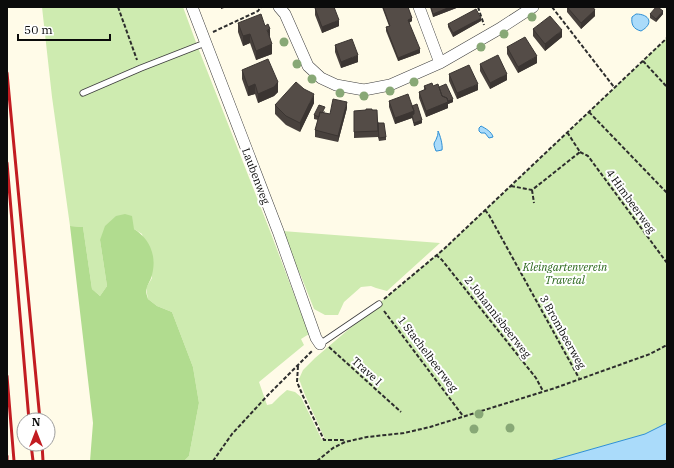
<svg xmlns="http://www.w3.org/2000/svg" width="674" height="468" viewBox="0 0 674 468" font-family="'IBM Plex Serif',serif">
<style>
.green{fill:#ceebb0}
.forest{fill:#b1dc8f}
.water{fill:#aadbfa;stroke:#2d8fd5}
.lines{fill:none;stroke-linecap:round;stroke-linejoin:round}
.service-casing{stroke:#3e3e3e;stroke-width:7}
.minor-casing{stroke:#3e3e3e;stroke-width:12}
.path{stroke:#2d2d2d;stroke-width:2;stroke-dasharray:4 2;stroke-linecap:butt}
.service{stroke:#fff;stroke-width:5.5}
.minor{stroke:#fff;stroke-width:11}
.rail{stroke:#c21c21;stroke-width:3}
.tree{fill:#88a876}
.wall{fill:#48413d}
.shaded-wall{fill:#3b3532}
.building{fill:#544c47;stroke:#3b3532}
.labels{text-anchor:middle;stroke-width:4;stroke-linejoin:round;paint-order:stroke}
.street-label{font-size:11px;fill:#0b0b0b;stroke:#fff}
.park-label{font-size:11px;font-style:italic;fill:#276518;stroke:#fff}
</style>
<rect width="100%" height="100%" fill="#fffbe8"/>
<path class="green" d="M42,7H183L197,45L270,231L309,334L301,339L304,345L259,382L267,405L272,404L280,396L287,390L295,392L301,397L322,440L325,439L305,395L299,379L303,370L315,358L436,255L444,249L667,38V423L645,434L550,461H184L189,456L199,403L193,367L172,312L157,306L148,299L146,288L152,278L142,234L134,229L100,240L107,286L100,296L92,289L83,227L70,226L52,97Z
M282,231L440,243L387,291L376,288L371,286L361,287L344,302L338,315H325L314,309L301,276L294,264Z"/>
<path class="forest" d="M125,214L132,216L134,229C150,239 157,256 152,275C151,280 147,285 146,290C146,293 147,296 148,299L157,306L172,312L193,367L199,403L189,456L184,461H90L93,423L70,226L83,227L92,289L100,296L107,286L100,240L105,226L116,216Z"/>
<path class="water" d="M636,14C650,14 654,24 641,31C633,29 631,24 632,17Z
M481,126C485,128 492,132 493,137L489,138L485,133H481L479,131V128Z
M438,131C440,135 443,145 442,150L437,151H436C432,141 435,144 437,137C438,135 438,133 438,131Z
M667,423V461H550L645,434Z"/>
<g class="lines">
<defs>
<path id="service" d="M83,93L141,68L205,43
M320,344L379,304"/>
<path id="minor" d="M192,7L278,231L316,338L320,344
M279,7L285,14L308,66L321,78L336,85L364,90L390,85L440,63L499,29L533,7
M419,7L440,63"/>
</defs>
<use href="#service" class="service-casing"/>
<use href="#minor" class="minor-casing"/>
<path class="path" d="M118,7L137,60
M478,7L484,25
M552,7L614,87
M213,32L258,11L261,7
M643,61L667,87
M589,112L667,193
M580,152L588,156L667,263
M511,186L532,190L580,152L567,132
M532,190L534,203
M485,210L489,215L579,378
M436,255L442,260L536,378L543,391
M384,299L444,249L667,38
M384,311L463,416
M329,347L401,412
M298,366L297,382L303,396L324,440H343L345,442
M213,461L232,434L268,395L312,351
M317,461L333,448L345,442L367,437L404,433L430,427L555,388L650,354L667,345"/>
<use href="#service" class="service"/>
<use href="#minor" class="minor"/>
<path class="rail" d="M7,73L40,420
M7,163L29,420
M7,376L14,461
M31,444L33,461
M42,444L43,461
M7,456V461"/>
</g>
<g class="tree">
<circle cx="532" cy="17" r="4.5"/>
<circle cx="504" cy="34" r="4.5"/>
<circle cx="284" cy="42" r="4.5"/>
<circle cx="481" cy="47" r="4.5"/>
<circle cx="297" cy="64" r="4.5"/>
<circle cx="312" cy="79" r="4.5"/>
<circle cx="414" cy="82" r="4.5"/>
<circle cx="390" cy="91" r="4.5"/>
<circle cx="340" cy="93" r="4.5"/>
<circle cx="364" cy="96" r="4.5"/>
<circle cx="479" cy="414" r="4.5"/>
<circle cx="510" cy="428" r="4.5"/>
<circle cx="474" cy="429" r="4.5"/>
</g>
<path class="wall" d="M382,7H408L412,21L409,23L420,53L398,61L386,31V27L389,26Z
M430,7H459L433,17Z
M567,7H593L595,16L581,29L567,12Z
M315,8L339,26L322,33L315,15Z
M650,14H663L656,22L650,18Z
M481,21L453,37L448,27V24Z
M238,23L270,37L272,54L256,60L250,43L243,46L238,32Z
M533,29L562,37L545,51L533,36Z
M335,45L358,62L341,68L335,52Z
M507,47L537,63L518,73L507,54Z
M480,64L507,80L490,89L480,71Z
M242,70L278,92L274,96L258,103L255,94L248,96L242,79Z
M449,74L478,90L457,99L449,81Z
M424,86L439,87L453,102L448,104V108L426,117L419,98V92L424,90Z
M389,101L412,106L422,123L414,126L412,118L395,124L389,107Z
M314,103L300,132L286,125L275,114V105Z
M347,108L338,142L315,137V130L318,120L314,119V115L325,111L324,113L330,114Z
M372,110L386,137V140L379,141L378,137L354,138V111Z"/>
<path class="shaded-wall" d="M221,7H227L221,9Z
M450,7H459L433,17V14Z
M595,10V16L581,29V23Z
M663,11V14L656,22V19Z
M412,18V21L408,23V20Z
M481,18V21L453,37V33Z
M339,20V26L322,33V27Z
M270,29V39L267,30Z
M562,30V37L545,51V44Z
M250,34V43L243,46V36Z
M272,44V54L256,60V51Z
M420,49V53L398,61V58Z
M358,55V62L341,68V62Z
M537,56V63L518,73V67Z
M507,74V80L490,89V83Z
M278,82V92L274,96L258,103V94Z
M255,84V94L248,96V87Z
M478,84V90L457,99V93Z
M314,94V103L300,132V123Z
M453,99V102L448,104V108L426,117V111Z
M347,102V108L338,142V136Z
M414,111V118L412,115V118L395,124V118Z
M422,120V123L414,126V123Z"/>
<path class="building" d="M318,7H334L339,20L322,27L315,8Z
M383,7H408L412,18L408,20L420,49L398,58L386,27L390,26Z
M431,7H450L433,14Z
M567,7H593L595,10L581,23Z
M656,7H658L663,11L656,19L650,14Z
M476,9L481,18L453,33L448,24Z
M261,14L265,26L268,24L270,29L267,30L272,44L256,51L250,34L243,36L238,23Z
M550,16L562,30L545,44L533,29Z
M525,37L537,56L518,67L507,47Z
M352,39L358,55L341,62L335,45Z
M498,55L507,74L490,83L480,64Z
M268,59L278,82L274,87L258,94L255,84L248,87L242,70Z
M469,65L478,84L457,93L449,74Z
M296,82L304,89L314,94L300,123L286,116L275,105Z
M432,83L433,86L438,84L442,96L447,98L448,102L426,111L419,92L426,89L424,86Z
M446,84L453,99L448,101L447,98L442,96L439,87Z
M408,94L414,111L395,118L389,101Z
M333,99L347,102L338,136L315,130L320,112L330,114Z
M417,104L422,120L414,123L412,115L414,114V111L412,106Z
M319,105L325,107L322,113L320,112L319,117L314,115Z
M366,109H372V110H377L378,131L354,132V111L366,110Z
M378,123H384L386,137L379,138Z"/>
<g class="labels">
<g class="street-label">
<text transform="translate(256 176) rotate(69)" y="4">Laubenweg</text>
<text transform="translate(631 201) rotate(54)" y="4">4 Himbeerweg</text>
<text transform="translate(498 317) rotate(52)" y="4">2 Johannisbeerweg</text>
<text transform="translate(563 332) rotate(61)" y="4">3 Brombeerweg</text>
<text transform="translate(428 354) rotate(53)" y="4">1 Stachelbeerweg</text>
<text transform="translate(367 371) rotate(42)" y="4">Trave I</text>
</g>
<g class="park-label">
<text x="565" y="271">Kleingartenverein<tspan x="565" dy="13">Travetal</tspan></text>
</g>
</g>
<rect width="674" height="468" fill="none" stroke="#0b0b0b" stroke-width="16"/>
<g transform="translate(36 432)"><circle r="19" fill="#ffffff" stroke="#9d9d9d"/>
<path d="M0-3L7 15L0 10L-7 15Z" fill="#c21c21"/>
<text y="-6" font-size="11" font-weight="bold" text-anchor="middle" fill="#0b0b0b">N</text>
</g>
<path d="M18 34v6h92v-6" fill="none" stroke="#0b0b0b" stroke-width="2"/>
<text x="24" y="34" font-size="12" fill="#0b0b0b" stroke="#ffffff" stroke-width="3" paint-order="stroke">50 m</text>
</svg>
